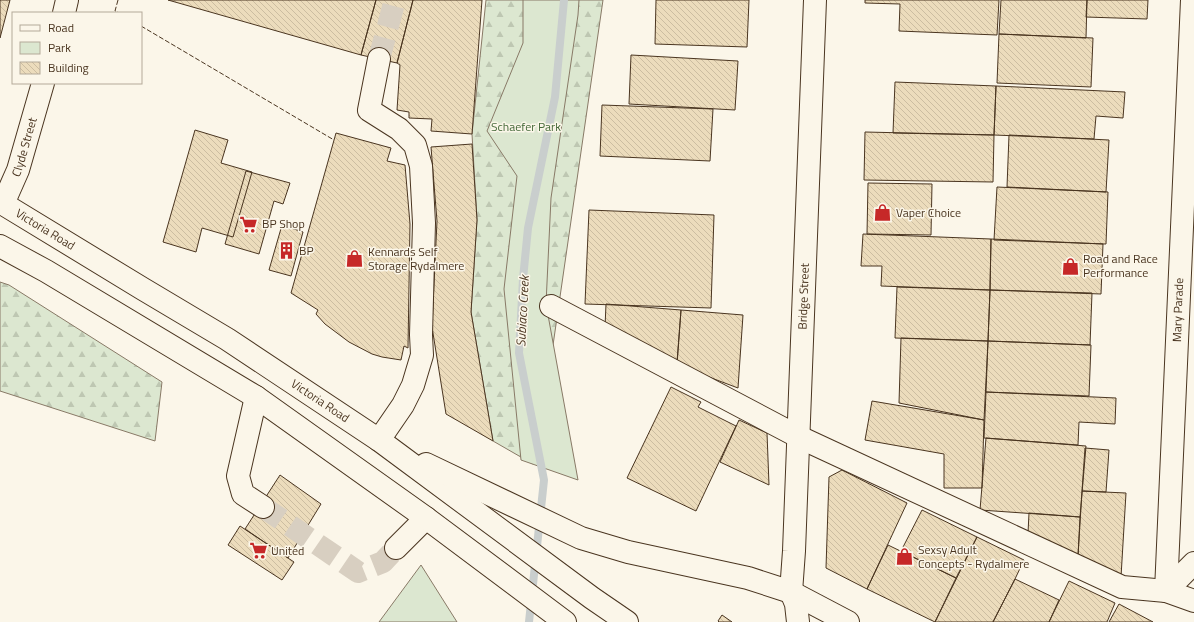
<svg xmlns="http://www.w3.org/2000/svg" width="1194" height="622" viewBox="0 0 1194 622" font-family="'Titillium Web',sans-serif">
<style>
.forest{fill:url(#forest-firs);stroke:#887966}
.green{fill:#dce7d0;stroke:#887966}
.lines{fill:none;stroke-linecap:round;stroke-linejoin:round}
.stream{stroke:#c9cecd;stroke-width:8}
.building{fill:url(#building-back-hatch);stroke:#4a3520}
.minor-tunnel{stroke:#d8cfc1;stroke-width:22;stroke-dasharray:22 11;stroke-linecap:butt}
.minor-casing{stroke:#4a3520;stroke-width:24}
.highway-casing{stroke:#4a3520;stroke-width:24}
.minor{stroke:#fbf6e9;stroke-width:22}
.highway{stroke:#fbf6e9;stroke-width:22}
.fence{stroke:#4a3520;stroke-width:1;stroke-dasharray:5 2;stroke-linecap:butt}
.labels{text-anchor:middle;stroke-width:3;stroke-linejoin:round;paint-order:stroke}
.park-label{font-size:12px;fill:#436837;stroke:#fbf6e9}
.street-label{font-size:12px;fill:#4a3520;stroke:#fbf6e9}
.poi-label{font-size:12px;fill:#4a3520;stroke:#fbf6e9;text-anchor:start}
.water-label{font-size:13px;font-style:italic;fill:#4a3520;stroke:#fbf6e9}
</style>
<defs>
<pattern id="forest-firs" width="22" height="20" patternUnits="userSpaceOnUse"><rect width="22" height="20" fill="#dce7d0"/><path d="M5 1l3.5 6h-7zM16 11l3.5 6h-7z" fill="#bec7b2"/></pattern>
<pattern id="building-back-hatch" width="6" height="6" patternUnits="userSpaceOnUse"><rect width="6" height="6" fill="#ecdcbc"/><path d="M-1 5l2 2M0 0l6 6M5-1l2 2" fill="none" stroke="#ccbda1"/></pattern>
</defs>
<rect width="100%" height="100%" fill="#fbf6e9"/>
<path class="forest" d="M486,0H603L551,359L533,464L493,441L471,312L477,220L472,134Z
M0,282L9,285L162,382L155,441L0,391Z"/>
<path class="green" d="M523,0H579L578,15L551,198L546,304L578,480L521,460L504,289L517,176L487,131L523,43Z
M421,565L457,622H379Z"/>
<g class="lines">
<path class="stream" d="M529,622L544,480L519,353L523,279L528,228L555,97L564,0"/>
</g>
<path class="building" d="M0,0H10L0,38Z
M168,0H376L361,55Z
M376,0H413L397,63L361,55Z
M413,0H482L472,134L431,131L432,119L409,118V112L397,110L400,65L397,63Z
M656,0H749L747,47L655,44Z
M865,0H999L997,35L899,31L900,4L865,3Z
M1001,0H1087L1086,38L999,34Z
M1087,0H1148L1147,19L1086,17Z
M999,34L1093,38L1091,87L997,83Z
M631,55L738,61L735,110L629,104Z
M895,82L996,86L994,135L893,133Z
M996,86L1125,92L1123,118L1096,116L1094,139L994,135Z
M602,105L713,109L710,161L600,156Z
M195,130L228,140L221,163L252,172L233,237L202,228L196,252L163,242Z
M865,132L994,135L993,182L864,180Z
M336,133L391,148L387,161L405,165L410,224L408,348L404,346L401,360L382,357L372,354L349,342L325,324L316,314L318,310L291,293Z
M1009,135L1109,140L1106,192L1007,187Z
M472,144L477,220L471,312L493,441L446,414L432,327L437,221L431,147Z
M246,171L290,183L283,204L274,201L259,254L225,244Z
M868,183L932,184L931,235L867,234Z
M997,187L1108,192L1106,244L994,240Z
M589,210L714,215L711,308L585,304Z
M282,225L303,232L291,276L269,270Z
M863,234L991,239L990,290L881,286L882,266H861Z
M991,239L1103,244L1101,294L990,290Z
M897,287L990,290L988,341L895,338Z
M990,290L1092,293L1090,345L988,341Z
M606,304L681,310L677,362L605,327Z
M681,310L743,315L738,388L677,365Z
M901,338L988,341L984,420L899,403Z
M988,341L1091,345L1089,396L986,392Z
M671,387L701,402L698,407L736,426L696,511L627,478Z
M986,392L1116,398L1115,424L1079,422L1078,445L984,438Z
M872,401L984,420L982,488H944V454L865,440Z
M739,420L767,433L769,485L720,462Z
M986,438L1086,446L1080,517L980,510Z
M1085,448L1109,450L1106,492L1082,491Z
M842,470L907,503L867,589L826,568L829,477Z
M280,475L321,504L288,558L245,529Z
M1082,491L1126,493L1121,577L1078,556Z
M922,510L977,537L956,578L901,551Z
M1029,513L1080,517L1078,556L1028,533Z
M240,526L294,562L282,580L228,545Z
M977,537L1024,560L1015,579L993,622H935Z
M888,545L956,578L935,622L867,589Z
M1015,579L1059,600L1049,622H993Z
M1069,581L1115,603L1107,622H1049Z
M1119,604L1153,622H1109Z
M722,615L732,622H719L718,621Z"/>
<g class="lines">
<path class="minor-tunnel" d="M379,59L395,0
M263,507L358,572L383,562L396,548"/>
<defs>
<g id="minor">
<path d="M1192,0L1166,591L1194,601"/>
<path d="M64,13L67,0"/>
<path d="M379,59L369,110L399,129L415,145L421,166L424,223L421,335L422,355L413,385L403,405L379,440"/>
<path id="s1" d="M3,204L18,170L43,83"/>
<path d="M551,306L799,437L1122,587L1166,591L1194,563"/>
<path d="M256,397L238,476L243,494L263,507"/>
<path d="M396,548L426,518"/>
<path d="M791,592L848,622"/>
<path id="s2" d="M798,622L796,604L791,592L794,551L815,0"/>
</g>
<g id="highway">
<path id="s3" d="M0,202L143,289L227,339L379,440L592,598L627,622"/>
<path d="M0,246L46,271L256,397L426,518L565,622"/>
<path d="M426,464L581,538L628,552L748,578L791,592"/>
</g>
</defs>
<use href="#minor" class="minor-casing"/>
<use href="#highway" class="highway-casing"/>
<use href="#minor" class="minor"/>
<use href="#highway" class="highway"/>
<path class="fence" d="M118,0L115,11L119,13
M141,26L334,140"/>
</g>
<defs>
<symbol id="shop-bare" viewBox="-9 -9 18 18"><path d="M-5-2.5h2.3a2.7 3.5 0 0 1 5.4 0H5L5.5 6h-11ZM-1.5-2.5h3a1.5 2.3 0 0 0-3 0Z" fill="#c62828" stroke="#fbf6e9" stroke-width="2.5" paint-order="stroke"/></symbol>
<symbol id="supermarket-bare" viewBox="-9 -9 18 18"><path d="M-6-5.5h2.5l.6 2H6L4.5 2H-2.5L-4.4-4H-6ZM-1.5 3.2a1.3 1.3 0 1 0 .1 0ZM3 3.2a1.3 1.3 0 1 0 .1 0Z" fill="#c62828" stroke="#fbf6e9" stroke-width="2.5" paint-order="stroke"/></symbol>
<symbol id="building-bare" viewBox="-9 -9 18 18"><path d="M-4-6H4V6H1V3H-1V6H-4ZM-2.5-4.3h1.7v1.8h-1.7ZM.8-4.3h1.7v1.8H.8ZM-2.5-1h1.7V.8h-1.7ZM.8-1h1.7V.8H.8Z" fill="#c62828" stroke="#fbf6e9" stroke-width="2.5" paint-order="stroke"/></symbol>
</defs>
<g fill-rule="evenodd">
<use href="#shop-bare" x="870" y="200" width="25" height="25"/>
<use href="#supermarket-bare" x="236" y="212" width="25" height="25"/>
<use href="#building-bare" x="274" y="238" width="25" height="25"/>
<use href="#shop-bare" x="342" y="246" width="25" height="25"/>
<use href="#shop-bare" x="1058" y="254" width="25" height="25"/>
<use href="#supermarket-bare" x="246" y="538" width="25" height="25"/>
<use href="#shop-bare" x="892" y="544" width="25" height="25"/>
</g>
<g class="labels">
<g class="park-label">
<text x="526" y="131">Schaefer Park</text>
</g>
<g class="street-label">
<text dy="4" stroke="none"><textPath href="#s1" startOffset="61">Clyde Street</textPath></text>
<text dy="4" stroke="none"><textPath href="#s3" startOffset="53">Victoria Road</textPath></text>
<text dy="4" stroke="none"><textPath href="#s2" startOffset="327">Bridge Street</textPath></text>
<text transform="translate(1178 310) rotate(-88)" y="4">Mary Parade</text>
<text dy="4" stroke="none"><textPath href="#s3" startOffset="377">Victoria Road</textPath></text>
</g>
<g class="poi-label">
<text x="896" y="217">Vaper Choice</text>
<text x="262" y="228">BP Shop</text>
<text x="299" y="255">BP</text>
<text x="368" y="256">Kennards Self<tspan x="368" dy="14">Storage Rydalmere</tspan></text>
<text x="1083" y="263">Road and Race<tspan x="1083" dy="14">Performance</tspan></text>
<text x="918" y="554">Sexsy Adult<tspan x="918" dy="14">Concepts - Rydalmere</tspan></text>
<text x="271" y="555">United</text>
</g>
<g class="water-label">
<text transform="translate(522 311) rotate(-87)" y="5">Subiaco Creek</text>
</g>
</g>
<rect x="12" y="12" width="130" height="72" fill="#fbf6e9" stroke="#b4a999"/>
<rect x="20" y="25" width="20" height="6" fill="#fbf6e9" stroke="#b4a999"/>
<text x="48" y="32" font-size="12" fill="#4a3520">Road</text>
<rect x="20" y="42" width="20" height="12" fill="#dce7d0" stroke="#b4a999"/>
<text x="48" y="52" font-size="12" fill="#4a3520">Park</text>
<rect x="20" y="62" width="20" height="12" fill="url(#building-back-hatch)" stroke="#b4a999"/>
<text x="48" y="72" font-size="12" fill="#4a3520">Building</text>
</svg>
